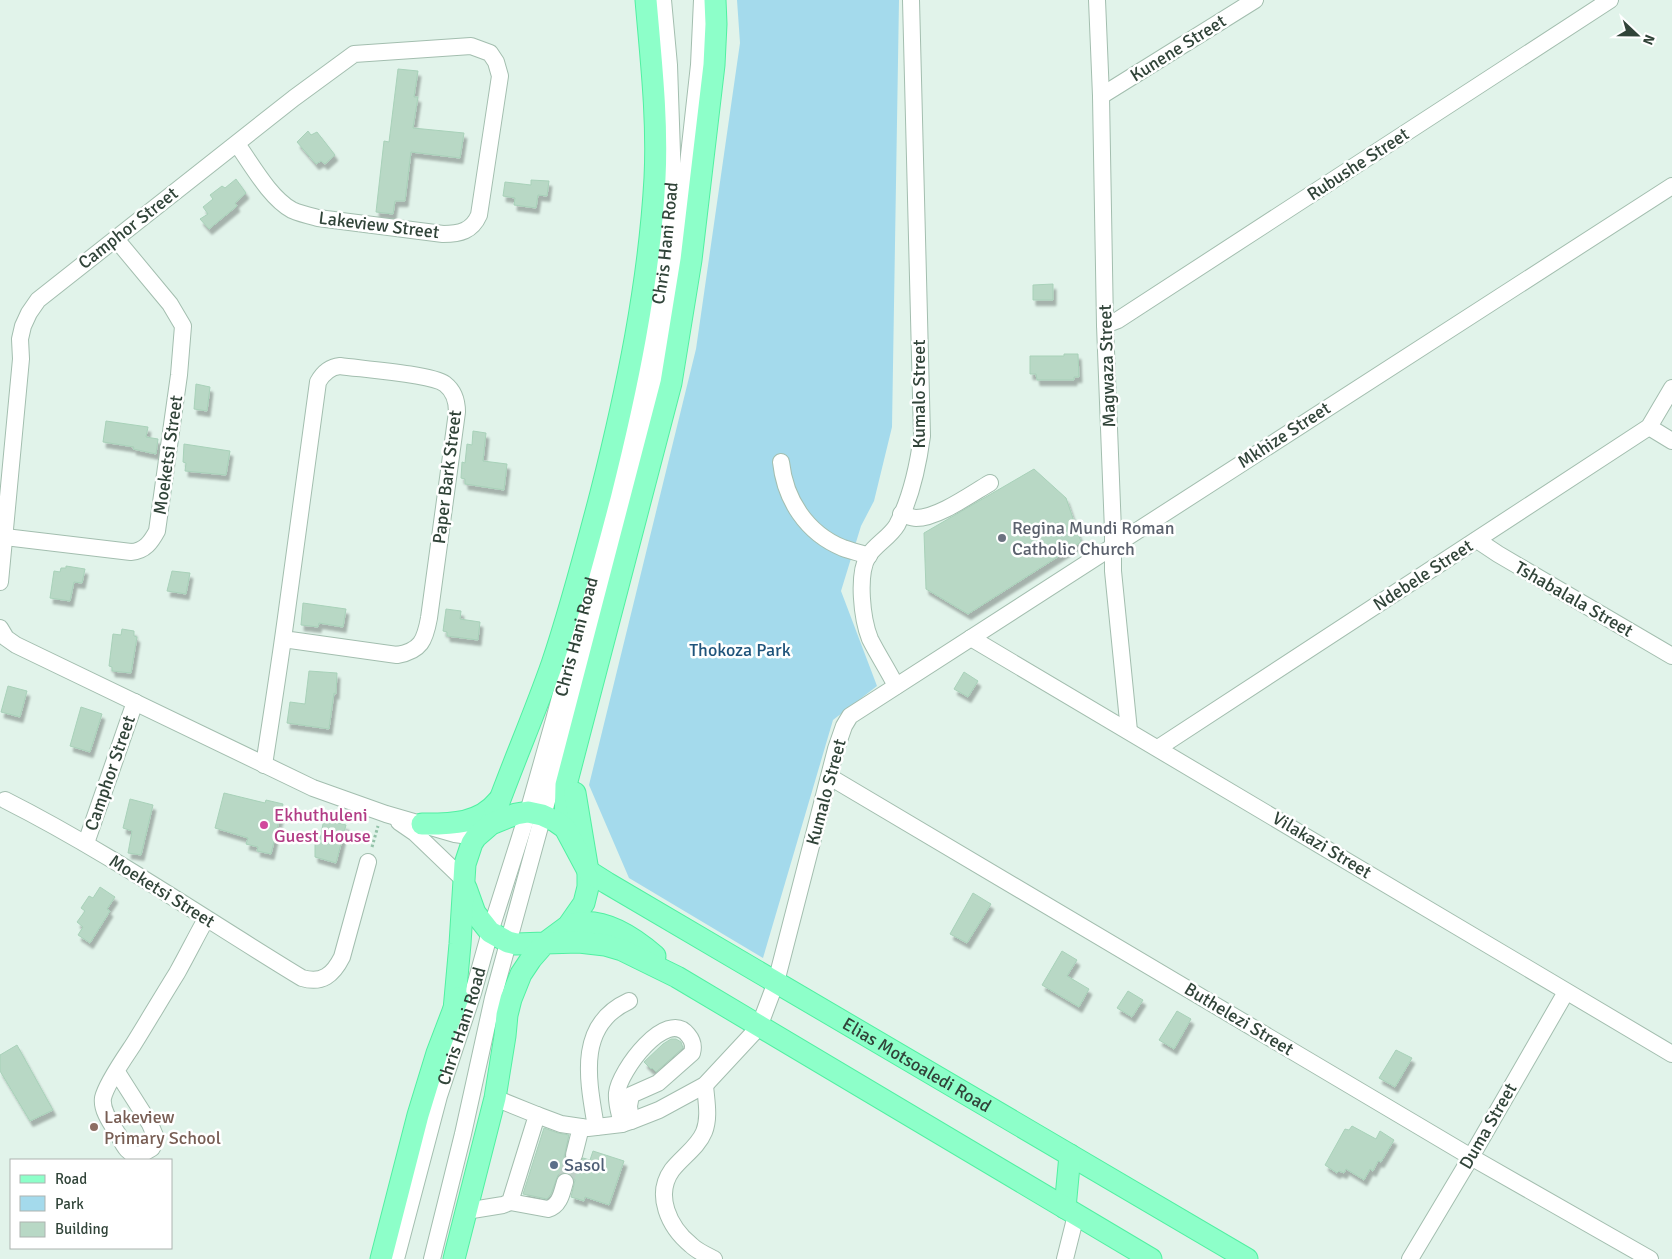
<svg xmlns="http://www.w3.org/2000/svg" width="1672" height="1259" viewBox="0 0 1672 1259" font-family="Signika,sans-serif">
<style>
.green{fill:#a4daec}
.building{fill:#b8d8c5;stroke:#a8d1b9;filter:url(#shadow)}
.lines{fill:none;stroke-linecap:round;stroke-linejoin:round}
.minor-tunnel{stroke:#bed0c7;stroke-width:16;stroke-dasharray:16 8;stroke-linecap:butt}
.minor-casing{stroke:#a3beaf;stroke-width:18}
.major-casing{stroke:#51f0a2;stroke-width:23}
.path{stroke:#92c2a8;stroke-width:3;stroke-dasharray:2.5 2.5;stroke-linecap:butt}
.minor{stroke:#fff;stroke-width:16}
.major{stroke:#8dffc9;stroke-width:21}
.worship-dot{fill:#6b7280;stroke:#fff;stroke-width:2}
.hotel-dot{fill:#d1479c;stroke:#fff;stroke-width:2}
.education-dot{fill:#8d6e63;stroke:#fff;stroke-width:2}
.service-dot{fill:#5c6f8a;stroke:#fff;stroke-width:2}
.labels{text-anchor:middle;stroke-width:5;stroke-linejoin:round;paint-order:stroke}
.street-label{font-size:18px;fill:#314439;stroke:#fff}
.worship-label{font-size:18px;fill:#5b616d;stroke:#fff;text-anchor:start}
.park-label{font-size:18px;fill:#1f547b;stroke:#fff}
.hotel-label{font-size:18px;fill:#b23c85;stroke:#fff;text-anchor:start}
.education-label{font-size:18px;fill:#785e54;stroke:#fff;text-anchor:start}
.service-label{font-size:18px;fill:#4e5e75;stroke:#fff;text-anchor:start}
</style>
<defs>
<filter id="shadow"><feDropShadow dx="3" dy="5.5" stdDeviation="1" flood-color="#0004"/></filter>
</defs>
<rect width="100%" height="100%" fill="#e1f3ea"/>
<path class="green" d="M737,0H899L892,427L874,501L861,526L841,591L877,686L833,720L763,958L629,878L589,785L696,349L740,43Z"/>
<path class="building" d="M398,69L418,71L414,97H418L413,128L464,133L460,158L411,152L405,201H395L393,214L376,212L384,141L389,142Z
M308,131L311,135L317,132L335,155L325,164L321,161L316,164L297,142Z
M236,179L246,193L235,203L237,206L209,229L200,219L208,214L203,207L213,199L210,195L222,186L225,188Z
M531,180L549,181L547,196L538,195L536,208L514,205L515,198L503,196L505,182L531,185Z
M1053,284V300H1033V285Z
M1064,354H1078L1079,377H1074V380H1037L1036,374H1030V356H1064Z
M196,384L210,387L207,411L194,409Z
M106,421L148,427L146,437L158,439L156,454L133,449L134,447L103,442Z
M473,431L486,433L483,461L507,464L504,490L465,484V479L461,478L462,462L465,463L467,444L472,445Z
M184,444L230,451L226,475L185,471L186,463L183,462Z
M1034,469L1066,498L1081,542L968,614L926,589L924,533Z
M66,566L85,569L82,583L74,582L70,601L50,598L54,571L60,572L61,568H66Z
M172,571L190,573L186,594L167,591Z
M303,603L346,609L343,627L319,623L318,627L301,625Z
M446,609L461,611L460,619L480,622L478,640L447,636V632L443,631Z
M122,629L134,631V636L137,637L131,673L112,671V667L109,666L113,634L121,635Z
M309,671L337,673L336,694L334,693L329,729L287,723L290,702L305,704Z
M964,672L978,681L968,697L954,689Z
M8,686L27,691L20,717L1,712Z
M81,707L102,714L90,752L70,746Z
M224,793L265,803L266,800L283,804L271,854L257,851L258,847L246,844L248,838L215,828Z
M130,799L153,805L141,855L128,853L132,831L123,828Z
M324,819L346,825L336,863L315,857V843L319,844Z
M100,887L115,897L107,909L110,911L90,943L78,935L83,927L77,922L85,911L81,908L89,896L93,898Z
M973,893L991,904L967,943L950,934Z
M1062,951L1077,960L1067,976L1089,989L1079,1007L1042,985Z
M1128,991L1143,1000L1132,1017L1117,1008Z
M1177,1011L1191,1019L1174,1049L1159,1040Z
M671,1039H676L681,1042L683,1048L656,1072L652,1068L651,1069L644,1062L663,1044Z
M17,1045L53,1110L30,1121L0,1071V1055Z
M1396,1050L1412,1058L1395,1087L1379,1078Z
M1352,1126L1376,1139L1380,1131L1394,1140L1381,1162L1378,1161L1373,1171L1370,1169L1364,1180L1346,1169L1344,1173L1339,1171L1337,1173L1325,1165L1345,1129L1349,1130Z
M544,1128L558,1133L569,1135L564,1157L567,1162L571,1165L577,1164L583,1158L590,1160L593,1151L624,1161L609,1205L585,1197L584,1201L571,1197L575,1180L572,1175L567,1172H562L558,1175L551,1194L547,1199L523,1194Z"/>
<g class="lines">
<path class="minor-tunnel" d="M565,1182L574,1155"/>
<defs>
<g id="minor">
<path d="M1097,0L1101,96L1105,325L1113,531V571L1129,731"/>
<path d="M1101,96L1255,0"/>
<path d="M1105,325L1118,320L1610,0"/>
<path d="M1649,427L1672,441"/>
<path d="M781,462C785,499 806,533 843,548C851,551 860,553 869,556"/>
<path d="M901,514C906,515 911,518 916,518C938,518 971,494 990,483"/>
<path d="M5,537L131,552C145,551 151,542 157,531L179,375L183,326L170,304L116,239"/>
<path d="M1477,540L1498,554L1672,656"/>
<path d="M0,582L21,359L20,339L23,326L29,313L38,300L294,98L354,54L471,46L490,53L496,62L500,76L479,215C472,231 460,234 443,234L318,218C310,216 301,214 292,210C270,198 252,165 237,144"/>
<path d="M0,628L6,638L16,645L313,788L386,814L455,834L476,837"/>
<path d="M971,638L1672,1054"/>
<path d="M896,686C888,670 878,655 870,639C862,619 857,575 868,556C876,544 890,537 897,525C911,498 918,466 922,436L911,0"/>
<path d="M1158,748L1649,427L1672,388"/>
<path d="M264,765C272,713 280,662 287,610L318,382C323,373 330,367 340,366C361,369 431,374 445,384C454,391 457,401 457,412L429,618C425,640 421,651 397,655L283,639"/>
<path d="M830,777L1471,1157L1650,1259"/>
<path d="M5,800C108,852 203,918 302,978C322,984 333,975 342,957L368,862"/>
<path d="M399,822L415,833L465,881"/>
<path d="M86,843L135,702"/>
<path d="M117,1072L150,1124L156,1138L152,1148L140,1155C128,1155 124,1146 119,1136C113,1126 101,1111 103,1098C106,1084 125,1057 133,1045C148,1021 162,997 177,973C187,955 196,937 206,919"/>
<path d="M705,1085C706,1100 710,1117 704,1132C698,1147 682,1157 672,1170C654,1195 669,1227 691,1245C697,1251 706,1255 714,1259"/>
<path d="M537,1115L561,1124L588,1128L622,1124L631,1121L659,1110L705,1085L759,1027L776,982L836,749L844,726L850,716L1672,186"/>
<path d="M622,1124C620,1114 616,1104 617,1093C619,1071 667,1007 688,1035C693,1041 694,1046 692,1053L658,1083L631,1095L629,1106L631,1121"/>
<path d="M596,1127C588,1080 576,1025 629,1001"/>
<path d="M574,1155L581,1127"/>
<path d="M510,1202L548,1209C560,1206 562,1192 565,1182"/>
<path d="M466,1211L503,1205L510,1202L537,1115L495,1098"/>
<path id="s1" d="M396,1259L439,1096L473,993L490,932L528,812L554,720L627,447L654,325L663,273L672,179V153L669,65L663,0"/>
<path d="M432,1259L463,1134L493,998L568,724L648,418L675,281L699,65L702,0"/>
<path d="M1065,1259L1076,1215"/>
<path d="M1410,1259L1471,1157L1566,992"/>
</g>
<g id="major">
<path d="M422,824C449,824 479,825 498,801"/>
<path d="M491,824C510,770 533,718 552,664C571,608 586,550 601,493C627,390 649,285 655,178C658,119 651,59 646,0"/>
<path d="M565,828L566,785L671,383L691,260L714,65L716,24L715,0"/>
<path d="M466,888L475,913L490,932L508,942L516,944L545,943L568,926L584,903L588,887V871L575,793"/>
<path d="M568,926C599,914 632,936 655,956"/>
<path id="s2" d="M454,1010L460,944L465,864L472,843L476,837L491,824L516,814L528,812L542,815L555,821L565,828L588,871L607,883L1247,1259"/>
<path d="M1065,1208L1070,1155"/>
<path d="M381,1259L418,1115L437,1053L458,998"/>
<path d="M454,1259L495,1098L505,1036L507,1015L511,999L521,974L531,959L545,943L579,942L605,945L622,950L677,977L1151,1259"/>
</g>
</defs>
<use href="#minor" class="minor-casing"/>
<use href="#major" class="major-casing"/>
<path class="path" d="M372,847L378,826"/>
<use href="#minor" class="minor"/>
<use href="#major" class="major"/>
</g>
<circle class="worship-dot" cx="1002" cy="538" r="5"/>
<circle class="hotel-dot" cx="264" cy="825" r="5"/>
<circle class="education-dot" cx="94" cy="1127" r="5"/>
<circle class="service-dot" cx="554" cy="1165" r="5"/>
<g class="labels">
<g class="street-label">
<text transform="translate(1178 48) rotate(-32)" y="6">Kunene Street</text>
<text transform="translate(1358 164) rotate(-33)" y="6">Rubushe Street</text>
<text transform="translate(379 225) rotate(7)" y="6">Lakeview Street</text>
<text transform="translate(128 228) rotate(-38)" y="6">Camphor Street</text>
<text dy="6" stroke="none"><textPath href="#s1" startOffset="1052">Chris Hani Road</textPath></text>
<text transform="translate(1107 366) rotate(-92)" y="6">Magwaza Street</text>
<text transform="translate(919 394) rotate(-90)" y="6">Kumalo Street</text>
<text transform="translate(1284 435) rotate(-33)" y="6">Mkhize Street</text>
<text transform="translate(168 455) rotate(-82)" y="6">Moeketsi Street</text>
<text transform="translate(447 477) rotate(-83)" y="6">Paper Bark Street</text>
<text transform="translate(1423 575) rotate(-33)" y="6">Ndebele Street</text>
<text transform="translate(1574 599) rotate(30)" y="6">Tshabalala Street</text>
<text dy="6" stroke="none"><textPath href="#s1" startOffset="648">Chris Hani Road</textPath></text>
<text transform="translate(110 773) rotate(-71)" y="6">Camphor Street</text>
<text transform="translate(826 792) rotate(-75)" y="6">Kumalo Street</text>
<text transform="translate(1322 845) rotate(31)" y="6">Vilakazi Street</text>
<text transform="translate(162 891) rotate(32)" y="6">Moeketsi Street</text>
<text transform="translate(1239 1019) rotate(31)" y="6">Buthelezi Street</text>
<text dy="6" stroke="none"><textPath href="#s1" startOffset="242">Chris Hani Road</textPath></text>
<text dy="6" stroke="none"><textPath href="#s2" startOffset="706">Elias Motsoaledi Road</textPath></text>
<text transform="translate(1488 1126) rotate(-60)" y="6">Duma Street</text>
</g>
<g class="worship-label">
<text x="1012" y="534">Regina Mundi Roman<tspan x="1012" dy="21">Catholic Church</tspan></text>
</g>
<g class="park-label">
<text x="740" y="656">Thokoza Park</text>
</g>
<g class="hotel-label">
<text x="274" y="821">Ekhuthuleni<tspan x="274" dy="21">Guest House</tspan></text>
</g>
<g class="education-label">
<text x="104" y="1123">Lakeview<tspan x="104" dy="21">Primary School</tspan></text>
</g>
<g class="service-label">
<text x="564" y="1171">Sasol</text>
</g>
</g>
<rect x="10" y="1159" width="162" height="90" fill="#ffffff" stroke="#adb4b0"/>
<rect x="20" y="1175" width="25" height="8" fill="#8dffc9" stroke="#adb4b0"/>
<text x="55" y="1184" font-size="15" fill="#314439">Road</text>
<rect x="20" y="1196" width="25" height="15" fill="#a4daec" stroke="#adb4b0"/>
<text x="55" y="1209" font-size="15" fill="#314439">Park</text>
<rect x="20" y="1222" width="25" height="15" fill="#b8d8c5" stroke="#adb4b0"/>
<text x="55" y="1234" font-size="15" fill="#314439">Building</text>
<g transform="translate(1637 35) rotate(112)" stroke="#ffffff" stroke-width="4" paint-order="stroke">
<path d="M0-4L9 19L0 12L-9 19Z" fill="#314439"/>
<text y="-8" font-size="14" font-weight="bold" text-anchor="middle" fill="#314439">N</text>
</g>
</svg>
